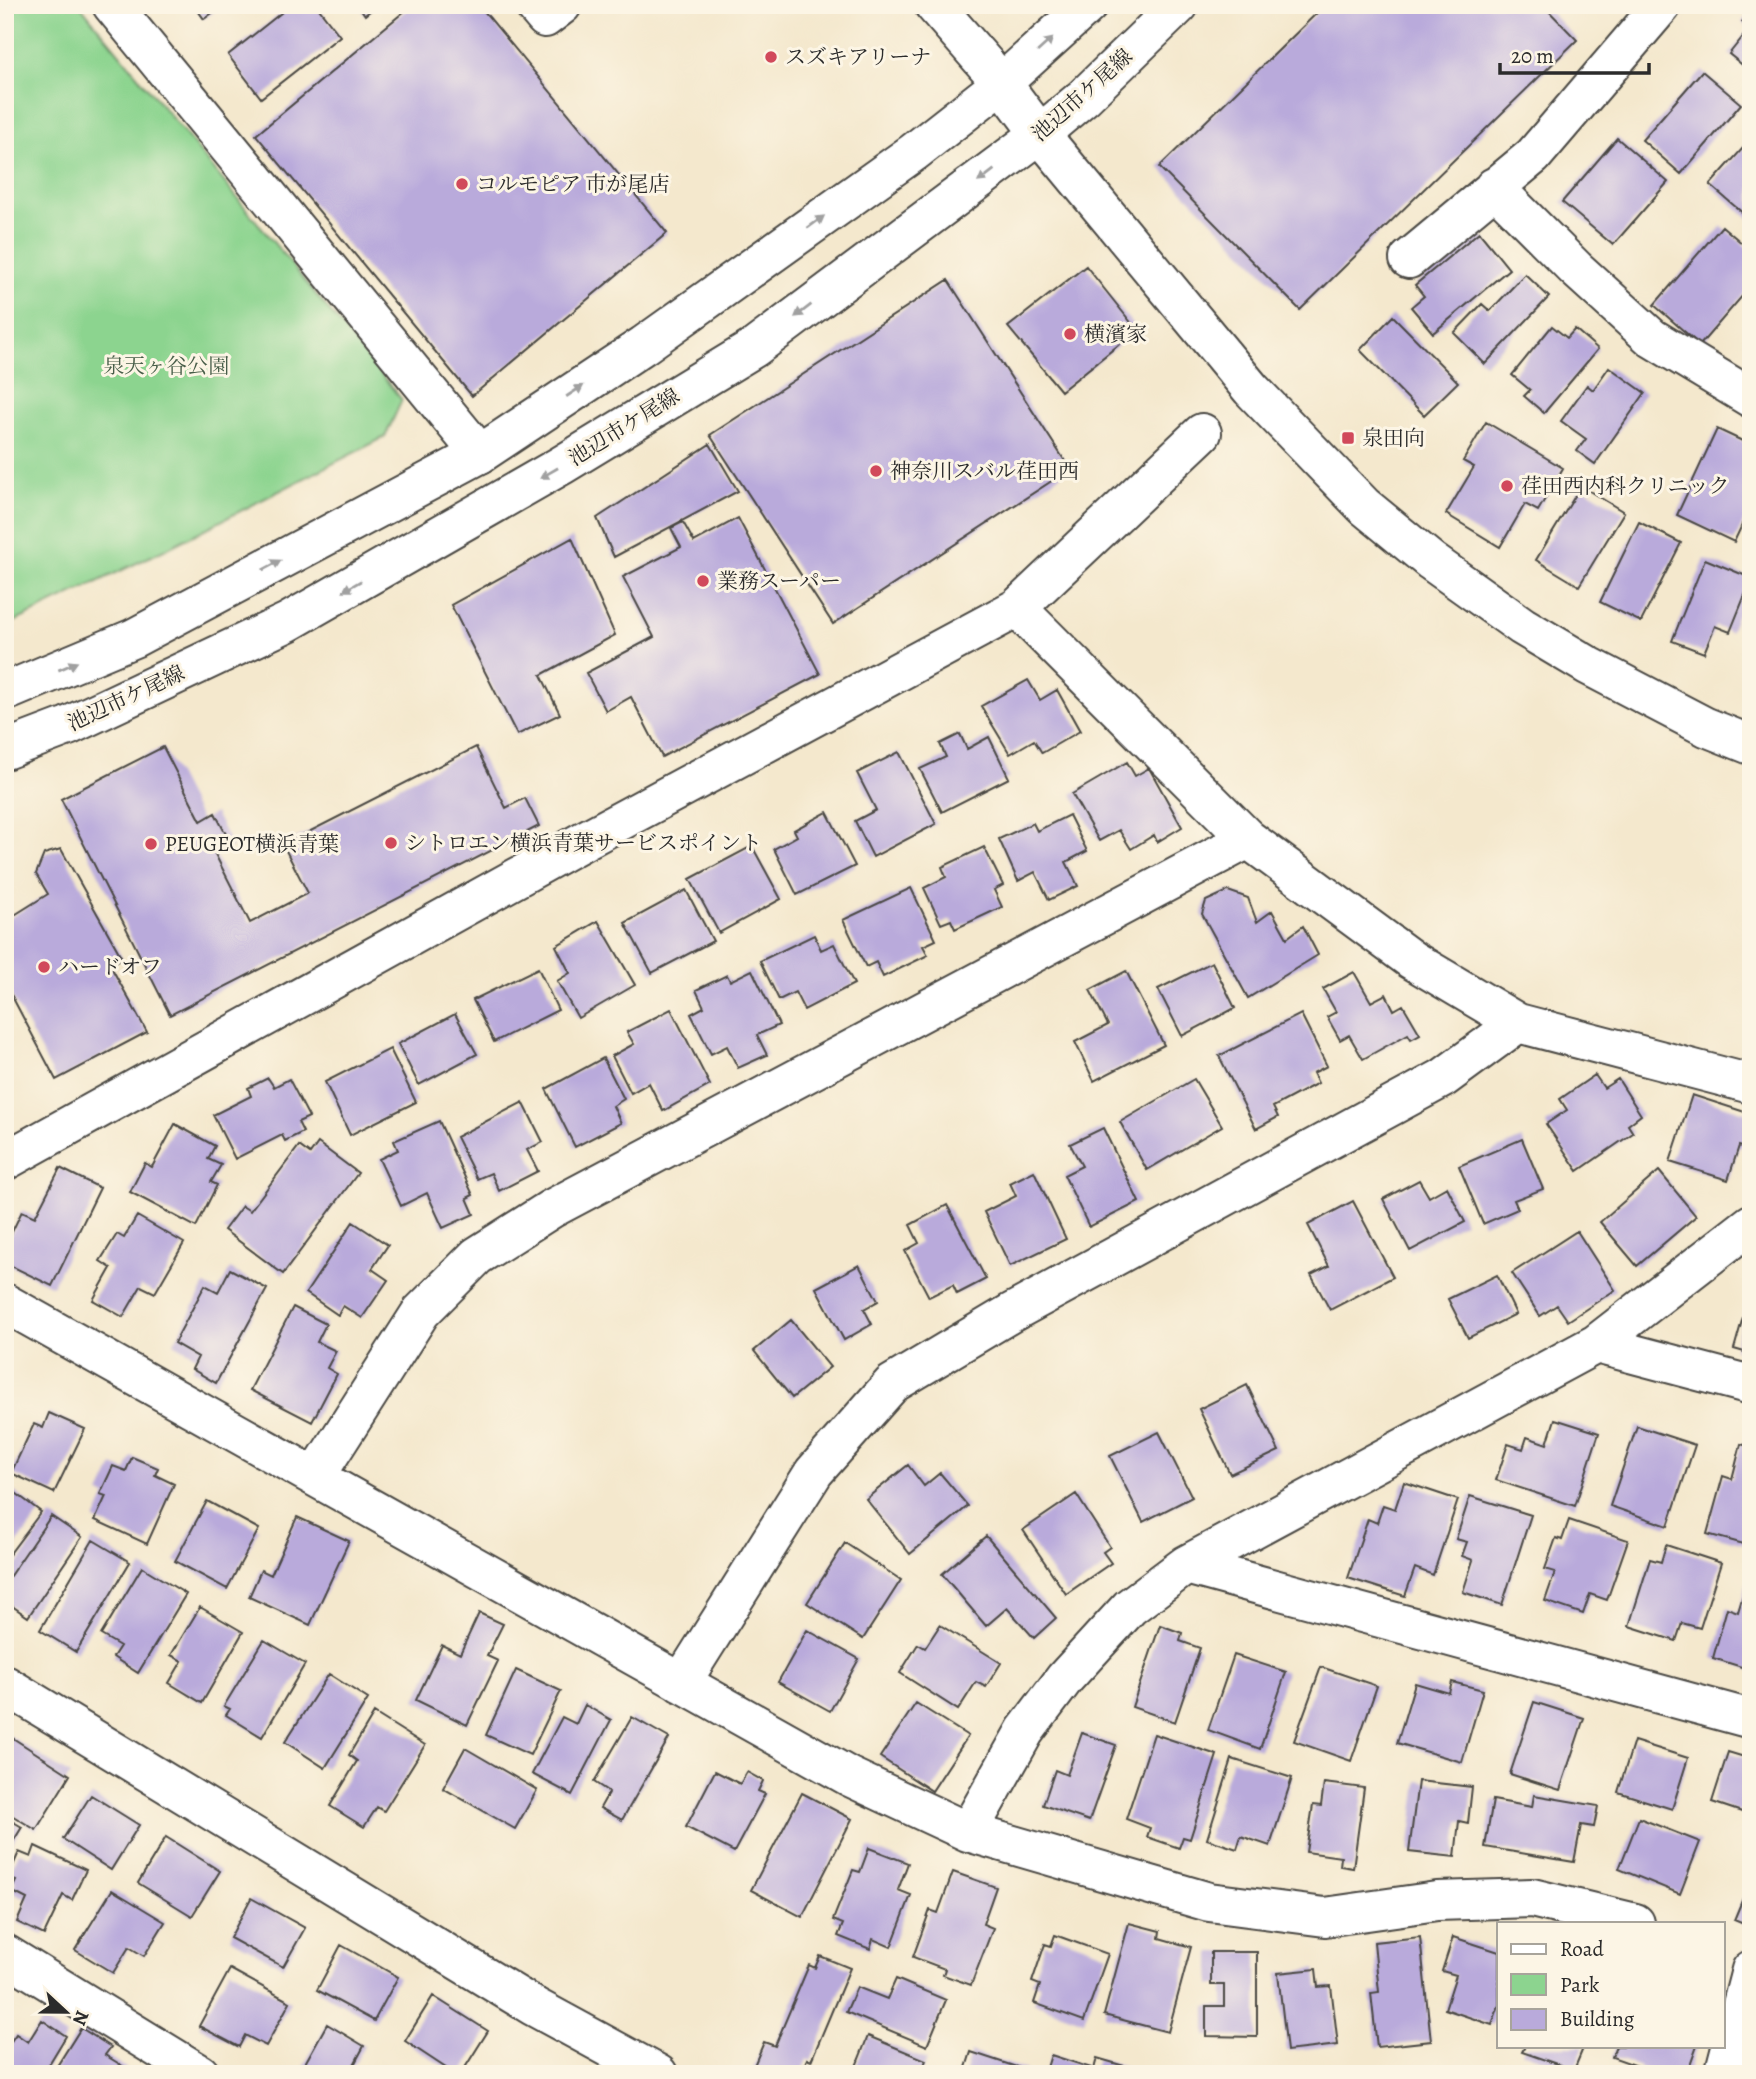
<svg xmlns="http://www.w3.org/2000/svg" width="1756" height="2079" viewBox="0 0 1756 2079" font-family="Alegreya,'Noto Serif JP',serif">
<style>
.green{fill:#8cd48f;stroke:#5c805d;stroke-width:2}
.building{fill:#b9aadb}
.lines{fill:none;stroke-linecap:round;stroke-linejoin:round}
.minor-casing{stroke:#494743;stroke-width:42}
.tertiary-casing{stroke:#494743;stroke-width:42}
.minor{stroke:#fff;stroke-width:38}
.tertiary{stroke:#fff;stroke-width:38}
.oneway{fill:#a0a0a0}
.poi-dot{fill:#d1495b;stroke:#fcf5e5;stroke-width:2.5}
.labels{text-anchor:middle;stroke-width:6;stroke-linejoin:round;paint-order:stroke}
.poi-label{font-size:21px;fill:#2b2b2b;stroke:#fcf5e5;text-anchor:start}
.street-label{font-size:21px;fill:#2b2b2b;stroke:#fcf5e5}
.park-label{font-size:21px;fill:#485e49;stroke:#fcf5e5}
</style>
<rect width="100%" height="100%" fill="#fcf5e5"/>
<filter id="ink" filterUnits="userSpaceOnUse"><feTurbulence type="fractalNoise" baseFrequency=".0143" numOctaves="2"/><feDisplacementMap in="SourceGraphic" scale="14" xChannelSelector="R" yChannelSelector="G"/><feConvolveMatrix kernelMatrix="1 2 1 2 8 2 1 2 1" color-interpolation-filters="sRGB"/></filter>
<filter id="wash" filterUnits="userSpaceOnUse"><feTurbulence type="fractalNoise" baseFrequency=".00686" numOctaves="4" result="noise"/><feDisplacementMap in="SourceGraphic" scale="28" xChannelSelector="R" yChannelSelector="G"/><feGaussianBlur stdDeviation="1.57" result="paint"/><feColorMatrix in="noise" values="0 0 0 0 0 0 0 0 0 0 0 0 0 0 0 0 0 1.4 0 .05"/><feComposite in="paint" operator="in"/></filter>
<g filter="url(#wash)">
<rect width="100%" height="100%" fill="#f4e8cd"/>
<path class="green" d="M5,5H80L402,400L385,437L168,548L10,624L5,622Z"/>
<g id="blocks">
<path class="building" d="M194,5H223L204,19Z
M291,5H316L340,36L261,98L228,55Z
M358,5H377L365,15Z
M412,5H479L667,233L472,396L256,135Z
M1325,5H1543L1577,40L1300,310L1159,167Z
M1751,11V72L1729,54L1749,29L1742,22Z
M1702,71L1741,104L1681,174L1642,140Z
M1617,138L1668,182L1613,245L1562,202Z
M1751,139V220L1710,185Z
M1722,226L1751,251V286L1700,345L1654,305Z
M1479,232L1509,269L1433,333L1411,307L1424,296L1415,285Z
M1086,266L1137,330L1061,391L1008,327Z
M1525,274L1549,297L1485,364L1454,333L1482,304L1490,311Z
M948,280L1070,469L833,624L710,435Z
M1393,316L1458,382L1424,415L1360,350Z
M1552,326L1567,338L1575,329L1598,349L1544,413L1524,396L1530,390L1512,375Z
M1609,367L1645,393L1595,464L1577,451L1586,439L1561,421L1587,385L1593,390Z
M1486,422L1563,468L1538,511L1525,504L1500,547L1446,514L1474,467L1463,461Z
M1717,429L1751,445V506L1734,542L1677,515Z
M710,444L738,491L614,557L597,518Z
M1581,486L1624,512L1579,586L1536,560Z
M738,518L820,674L662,757L631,697L606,711L586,673L654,637L623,577L681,547L671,528L683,522L694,542Z
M1639,522L1681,543L1641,622L1600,602Z
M572,538L615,635L541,675L560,714L517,735L451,605Z
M1705,559L1751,578V580L1730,632L1715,626L1704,653L1672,641Z
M1028,680L1040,700L1057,690L1080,731L1042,753L1034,740L1010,754L981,706Z
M960,734L967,749L989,737L1009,778L942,812L920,769L946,757L940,744Z
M163,747L201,821L215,813L232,846L215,854L250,923L308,893L283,845L476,747L506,808L525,798L539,826L170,1015L61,799Z
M899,752L936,824L873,857L855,821L876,810L857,773Z
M1127,762L1135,776L1149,768L1182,827L1157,842L1154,835L1131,849L1119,830L1099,841L1072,794Z
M827,812L855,866L797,895L774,849L797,836L794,830Z
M1069,815L1087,851L1066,862L1078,886L1049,900L1035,872L1018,881L999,839L1033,823L1037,831Z
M752,846L781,899L719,933L690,879Z
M984,847L1003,885L994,890L1002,907L955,929L951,920L941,924L924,888L946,877L942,867Z
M61,849L122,958L110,965L147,1032L56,1080L5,983V921L48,894L36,874L44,854Z
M911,888L936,940L923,946L928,955L883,977L876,962L866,967L843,920Z
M686,890L713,941L652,973L625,923Z
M1228,891L1248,898L1257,922L1272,911L1287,938L1303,926L1318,955L1248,998L1202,914L1206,901Z
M598,921L635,985L578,1018L557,981L570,973L556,946Z
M814,935L821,950L834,944L854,984L804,1010L795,992L779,1000L760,961Z
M1212,962L1235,1008L1182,1036L1158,989Z
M538,968L558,1010L494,1042L473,1000Z
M752,970L779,1025L757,1035L767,1055L738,1068L727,1046L711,1054L691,1014L704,1007L696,990L727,975L730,981Z
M1126,971L1164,1045L1094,1081L1075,1042L1108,1025L1090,990Z
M1354,972L1371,1002L1386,994L1394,1010L1403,1005L1420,1034L1411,1039L1408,1034L1363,1059L1349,1035L1340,1040L1327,1017L1336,1012L1323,989Z
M671,1009L710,1085L663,1111L649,1083L631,1093L612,1056L634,1044L627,1032Z
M455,1014L477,1054L419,1085L398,1044Z
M1301,1014L1327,1066L1313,1073L1318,1083L1273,1107L1278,1117L1256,1129L1219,1056Z
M390,1049L416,1102L350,1135L325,1082Z
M603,1058L624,1099L613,1106L621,1123L575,1147L546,1089Z
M1595,1075L1604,1088L1618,1079L1641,1115L1628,1125L1633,1133L1578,1171L1546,1124L1567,1110L1560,1099Z
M268,1078L274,1087L289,1079L309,1117L298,1122L303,1132L285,1141L282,1135L235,1159L213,1115L251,1096L248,1088Z
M1194,1079L1222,1126L1147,1170L1120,1122Z
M1692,1095L1751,1114V1150L1739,1146L1728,1180L1670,1162Z
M523,1102L543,1142L527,1150L538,1171L499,1191L491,1173L477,1179L456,1137Z
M439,1121L473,1195L467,1198L474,1214L443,1228L427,1193L401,1206L379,1159L398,1150L394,1141Z
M175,1124L215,1146L208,1159L221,1165L211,1182L217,1185L196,1227L130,1192L145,1163L152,1167Z
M1103,1128L1139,1202L1089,1227L1064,1175L1082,1166L1070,1144Z
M1522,1139L1543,1189L1514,1200L1518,1209L1483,1224L1459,1166Z
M318,1143L358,1173L283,1274L224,1230L242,1206L250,1211L299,1146L310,1154Z
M60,1168L100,1188L52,1286L5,1263V1234L10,1236L22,1211L35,1217Z
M1034,1171L1066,1239L1010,1266L984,1212L1016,1196L1010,1183Z
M1659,1171L1696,1216L1637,1266L1600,1222Z
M1419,1180L1429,1197L1447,1187L1465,1222L1410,1251L1383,1199Z
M1353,1201L1393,1277L1330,1310L1311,1275L1329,1266L1308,1225Z
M947,1205L986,1279L957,1294L953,1285L929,1297L905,1251L919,1243L910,1225Z
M137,1216L184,1243L155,1293L141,1286L123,1317L93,1300L111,1268L100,1261L117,1234L124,1238Z
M353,1222L388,1245L372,1269L388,1280L362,1318L343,1306L338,1315L306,1293Z
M1577,1231L1615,1290L1568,1321L1557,1305L1540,1316L1512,1273Z
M859,1265L878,1301L864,1309L872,1324L844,1340L816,1288Z
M230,1269L267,1289L216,1383L192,1369L198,1357L174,1343L205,1285L218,1292Z
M1497,1275L1516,1314L1468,1338L1448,1299Z
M1750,1292H1751V1354L1734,1349Z
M293,1307L326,1324L317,1342L336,1351L327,1368L337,1374L312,1422L250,1390Z
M791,1320L830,1367L792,1398L754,1351Z
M1247,1385L1279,1451L1230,1474L1199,1409Z
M49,1413L85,1429L54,1493L11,1473L34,1424L43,1428Z
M1555,1419L1599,1433L1575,1506L1496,1480L1508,1444L1523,1449L1527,1437L1547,1444Z
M1637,1426L1695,1445L1668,1526L1610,1506Z
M1159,1432L1192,1497L1143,1522L1110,1456Z
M1741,1444L1751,1447V1546L1707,1534L1723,1476L1732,1479Z
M132,1457L158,1468L155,1475L174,1484L147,1544L95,1520L106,1496L100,1494L113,1466L126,1471Z
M908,1465L924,1486L940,1473L968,1506L910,1554L866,1499Z
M1404,1482L1458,1500L1433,1575L1415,1568L1405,1596L1348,1578L1368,1519L1377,1523L1383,1505L1395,1509Z
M5,1485L41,1512L5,1560Z
M1076,1494L1110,1547L1103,1552L1111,1563L1066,1594L1023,1530Z
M1470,1496L1531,1515L1502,1605L1463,1592L1473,1560L1462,1556L1467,1542L1456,1539Z
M207,1501L259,1529L227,1589L175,1561Z
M51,1516L82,1537L28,1617L5,1601V1583Z
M297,1517L349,1541L310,1625L249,1597L261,1570L271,1575Z
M1569,1520L1628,1540L1607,1600L1590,1594L1583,1614L1545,1601L1555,1572L1545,1569L1556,1538L1562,1540Z
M986,1536L1056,1618L1034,1638L1007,1608L986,1626L942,1574Z
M93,1540L130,1562L76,1652L40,1630Z
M845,1543L901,1580L863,1639L807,1603Z
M1666,1545L1721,1563L1700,1628L1682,1623L1676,1641L1629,1626L1650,1559L1661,1562Z
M142,1567L186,1594L138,1673L113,1657L120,1646L101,1635Z
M1750,1572H1751V1670L1713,1658L1727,1608L1738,1612Z
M200,1607L243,1632L202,1703L169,1683L182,1661L171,1655Z
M479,1613L503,1624L487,1656L498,1661L467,1725L416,1700L442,1645L460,1654Z
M940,1625L1001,1663L986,1687L976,1682L958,1710L900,1673L918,1644L925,1648Z
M1160,1625L1182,1633L1180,1641L1200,1648L1175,1722L1132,1707Z
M807,1630L859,1659L830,1711L778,1682Z
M264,1640L305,1664L262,1737L226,1715L230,1709L224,1706Z
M1234,1655L1286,1672L1260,1749L1208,1730Z
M1321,1667L1377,1686L1351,1761L1294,1741Z
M516,1670L561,1691L530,1755L486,1735Z
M329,1674L368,1699L325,1768L285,1742Z
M1452,1682L1483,1690L1462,1762L1397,1743L1415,1683L1449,1693Z
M1534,1702L1584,1718L1560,1790L1510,1774Z
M916,1703L968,1736L932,1791L880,1757Z
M585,1705L611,1720L572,1795L532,1774L562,1717L576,1724Z
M374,1713L425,1745L384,1811L377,1807L364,1827L330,1806L357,1761L349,1755Z
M632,1717L669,1738L622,1820L600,1808L609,1792L594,1782Z
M5,1733L70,1775L36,1830L5,1811Z
M1082,1733L1116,1745L1089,1821L1043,1805L1055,1770L1067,1775Z
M1154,1734L1217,1755L1190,1839L1183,1837L1179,1848L1147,1837L1150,1828L1126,1819Z
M1634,1741L1688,1758L1672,1809L1618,1792Z
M465,1748L537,1790L515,1829L443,1788Z
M1728,1752L1751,1759V1815L1712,1802Z
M1232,1759L1292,1778L1270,1846L1241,1836L1237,1849L1207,1839Z
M715,1771L740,1784L747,1772L763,1781L758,1791L765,1794L734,1852L686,1827Z
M1418,1781L1472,1787L1468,1823L1459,1821L1455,1857L1409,1852Z
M1324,1783L1364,1788L1353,1868L1340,1866L1341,1857L1306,1852L1313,1805L1321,1806Z
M802,1793L852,1819L802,1917L751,1890Z
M91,1795L139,1825L111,1870L63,1839Z
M1534,1795L1598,1806L1594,1827L1581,1825L1574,1862L1485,1847L1493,1800L1532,1807Z
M5,1817L22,1827L5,1855Z
M1639,1818L1700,1842L1680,1894L1619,1869Z
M166,1837L220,1871L192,1916L138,1883Z
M35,1846L86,1870L72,1900L63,1895L44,1935L17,1922L27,1899L11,1891L16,1881L8,1877L19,1852L31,1857Z
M869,1848L908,1863L898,1890L911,1895L891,1947L873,1939L870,1949L838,1936L843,1924L833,1920L853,1870L860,1872Z
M953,1872L996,1887L983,1924L993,1928L971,1985L943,1975L945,1969L913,1957L930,1910L938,1913Z
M1751,1879V1927L1734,1920Z
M112,1890L165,1922L144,1956L129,1947L113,1973L75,1950Z
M251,1898L305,1928L283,1967L230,1938Z
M1129,1923L1160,1931L1159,1938L1191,1947L1168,2032L1104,2015Z
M1055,1935L1108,1954L1084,2021L1034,2003L1040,1985L1032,1982L1045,1944L1051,1946Z
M1420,1937L1431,2041L1377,2047L1371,1993L1379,1992L1374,1942Z
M1453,1937L1499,1952V2005L1492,2025L1445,2009L1456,1975L1442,1971Z
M341,1945L398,1977L374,2021L317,1990Z
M1211,1952H1257V2037L1206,2036V2006H1224V1985H1211Z
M820,1956L850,1968L811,2061L807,2059L801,2074H788L781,2071L780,2074H767L753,2068L764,2042L775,2046L809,1965L815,1968Z
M230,1969L290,2002L266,2046L245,2035L239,2047L199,2026Z
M1316,1969L1318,1987L1331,1986L1338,2045L1287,2051L1278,1973Z
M896,1979L946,2000L927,2046L846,2012L857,1987L887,1999Z
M433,1996L488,2031L461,2074H455L405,2041Z
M42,2020L66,2036L43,2074H5V2050L16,2034L28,2042Z
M327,2024L364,2046L349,2074H299Z
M81,2028L111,2047L105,2055L126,2068L123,2074H52Z
M868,2036L926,2060L921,2074H853Z
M1525,2046H1584L1574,2070L1522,2052Z
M1616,2046H1697L1687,2074H1660L1612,2057Z
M971,2052L1026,2070L1025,2074H964Z
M1051,2055L1094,2069L1097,2058L1131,2068L1129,2074H1045Z
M1432,2067L1453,2073V2074H1430Z"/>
</g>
</g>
<g filter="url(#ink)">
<use href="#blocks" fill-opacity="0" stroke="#494743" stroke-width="2"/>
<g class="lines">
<defs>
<path id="minor" d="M112,5L480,454
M534,5L545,18L562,5
M1494,187L1576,269L1652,338L1751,398
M1409,259L1533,156L1662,5
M1202,433L1017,608L1248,839
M5,1161L585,840L1017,608
M5,1303L850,1777L968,1832L1209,1902L1325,1917L1437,1901L1532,1898L1635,1923
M1596,1344L1751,1385
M316,1476L421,1312L477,1256L551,1209L1248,839L1412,960L1518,1023L1751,1084
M1186,1565L1751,1719
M681,1683L814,1472L892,1384L1011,1313L1443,1078L1518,1023
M5,1685L533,2006L658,2074
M968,1832L1025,1731L1065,1678L1130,1607L1186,1565L1596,1344L1751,1224
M5,1954L200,2074
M1724,2074L1751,1970"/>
<path id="tertiary" d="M934,5L1002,83L1040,134L1251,389L1364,506L1431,561L1522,626L1589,666L1706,727L1751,745
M5,692L134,638L480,454L644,345L914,152L1002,83L1088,5
M5,750L68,726L288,622L562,465L754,348L1040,134L1084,97L1179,5"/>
</defs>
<use href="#minor" class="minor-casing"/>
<use href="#tertiary" class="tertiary-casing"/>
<use href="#minor" class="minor"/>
<use href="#tertiary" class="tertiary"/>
</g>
<defs><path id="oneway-solid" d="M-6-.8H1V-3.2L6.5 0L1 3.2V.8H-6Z" transform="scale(1.75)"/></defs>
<g class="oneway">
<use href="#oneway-solid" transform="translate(1045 45) rotate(-42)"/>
<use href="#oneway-solid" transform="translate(986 176) rotate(143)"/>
<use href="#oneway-solid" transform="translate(816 222) rotate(-36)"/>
<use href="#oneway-solid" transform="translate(803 311) rotate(143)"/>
<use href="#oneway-solid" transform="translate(575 391) rotate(-33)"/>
<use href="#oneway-solid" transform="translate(549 473) rotate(150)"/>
<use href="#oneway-solid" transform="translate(272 565) rotate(-28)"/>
<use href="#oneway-solid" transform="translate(352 586) rotate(150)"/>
<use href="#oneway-solid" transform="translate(68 666) rotate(-23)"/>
</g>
</g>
<g class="poi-dot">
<circle cx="771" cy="57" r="7"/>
<circle cx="462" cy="184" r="7"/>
<circle cx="1070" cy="334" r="7"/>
<rect x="1341" y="431" width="14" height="14" rx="3.5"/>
<circle cx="876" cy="471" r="7"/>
<circle cx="1507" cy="486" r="7"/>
<circle cx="703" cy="581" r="7"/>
<circle cx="391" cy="843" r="7"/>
<circle cx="151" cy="844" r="7"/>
<circle cx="44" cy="967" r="7"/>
</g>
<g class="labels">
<g class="poi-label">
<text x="785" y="64">スズキアリーナ</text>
<text x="476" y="191">コルモピア 市が尾店</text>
<text x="1084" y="341">横濱家</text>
<text x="1362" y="445">泉田向</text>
<text x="890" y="478">神奈川スバル荏田西</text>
<text x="1521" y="493">荏田西内科クリニック</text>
<text x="717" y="588">業務スーパー</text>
<text x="405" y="850">シトロエン横浜青葉サービスポイント</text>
<text x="165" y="851">PEUGEOT横浜青葉</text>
<text x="58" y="974">ハードオフ</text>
</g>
<g class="street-label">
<text transform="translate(1082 95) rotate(-42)" y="7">池辺市ケ尾線</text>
<text transform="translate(624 427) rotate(-32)" y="7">池辺市ケ尾線</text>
<text transform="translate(126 698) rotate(-25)" y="7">池辺市ケ尾線</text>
</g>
<g class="park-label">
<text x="166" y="373">泉天ヶ谷公園</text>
</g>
</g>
<rect width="1756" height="2079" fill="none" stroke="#fcf5e5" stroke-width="28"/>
<rect x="1497" y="1922" width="228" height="126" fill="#fcf5e5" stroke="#a8a49b" stroke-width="2"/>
<rect x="1511" y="1944" width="35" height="10" fill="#ffffff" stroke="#a8a49b" stroke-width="2"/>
<text x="1560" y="1956" font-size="21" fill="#2b2b2b">Road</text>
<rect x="1511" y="1974" width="35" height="21" fill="#8cd48f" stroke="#a8a49b" stroke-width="2"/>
<text x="1560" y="1992" font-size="21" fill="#2b2b2b">Park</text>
<rect x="1511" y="2009" width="35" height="21" fill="#b9aadb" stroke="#a8a49b" stroke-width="2"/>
<text x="1560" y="2026" font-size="21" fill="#2b2b2b">Building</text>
<g transform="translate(66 2012) rotate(112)" stroke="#fcf5e5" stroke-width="5" paint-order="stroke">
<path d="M0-5L12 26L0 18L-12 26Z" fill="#2b2b2b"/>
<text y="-10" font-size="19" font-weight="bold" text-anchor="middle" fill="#2b2b2b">N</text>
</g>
<path d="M1500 63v10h149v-10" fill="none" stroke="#2b2b2b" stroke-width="3.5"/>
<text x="1511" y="63" font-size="21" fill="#2b2b2b" stroke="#fcf5e5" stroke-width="5" paint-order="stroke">20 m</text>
</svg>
